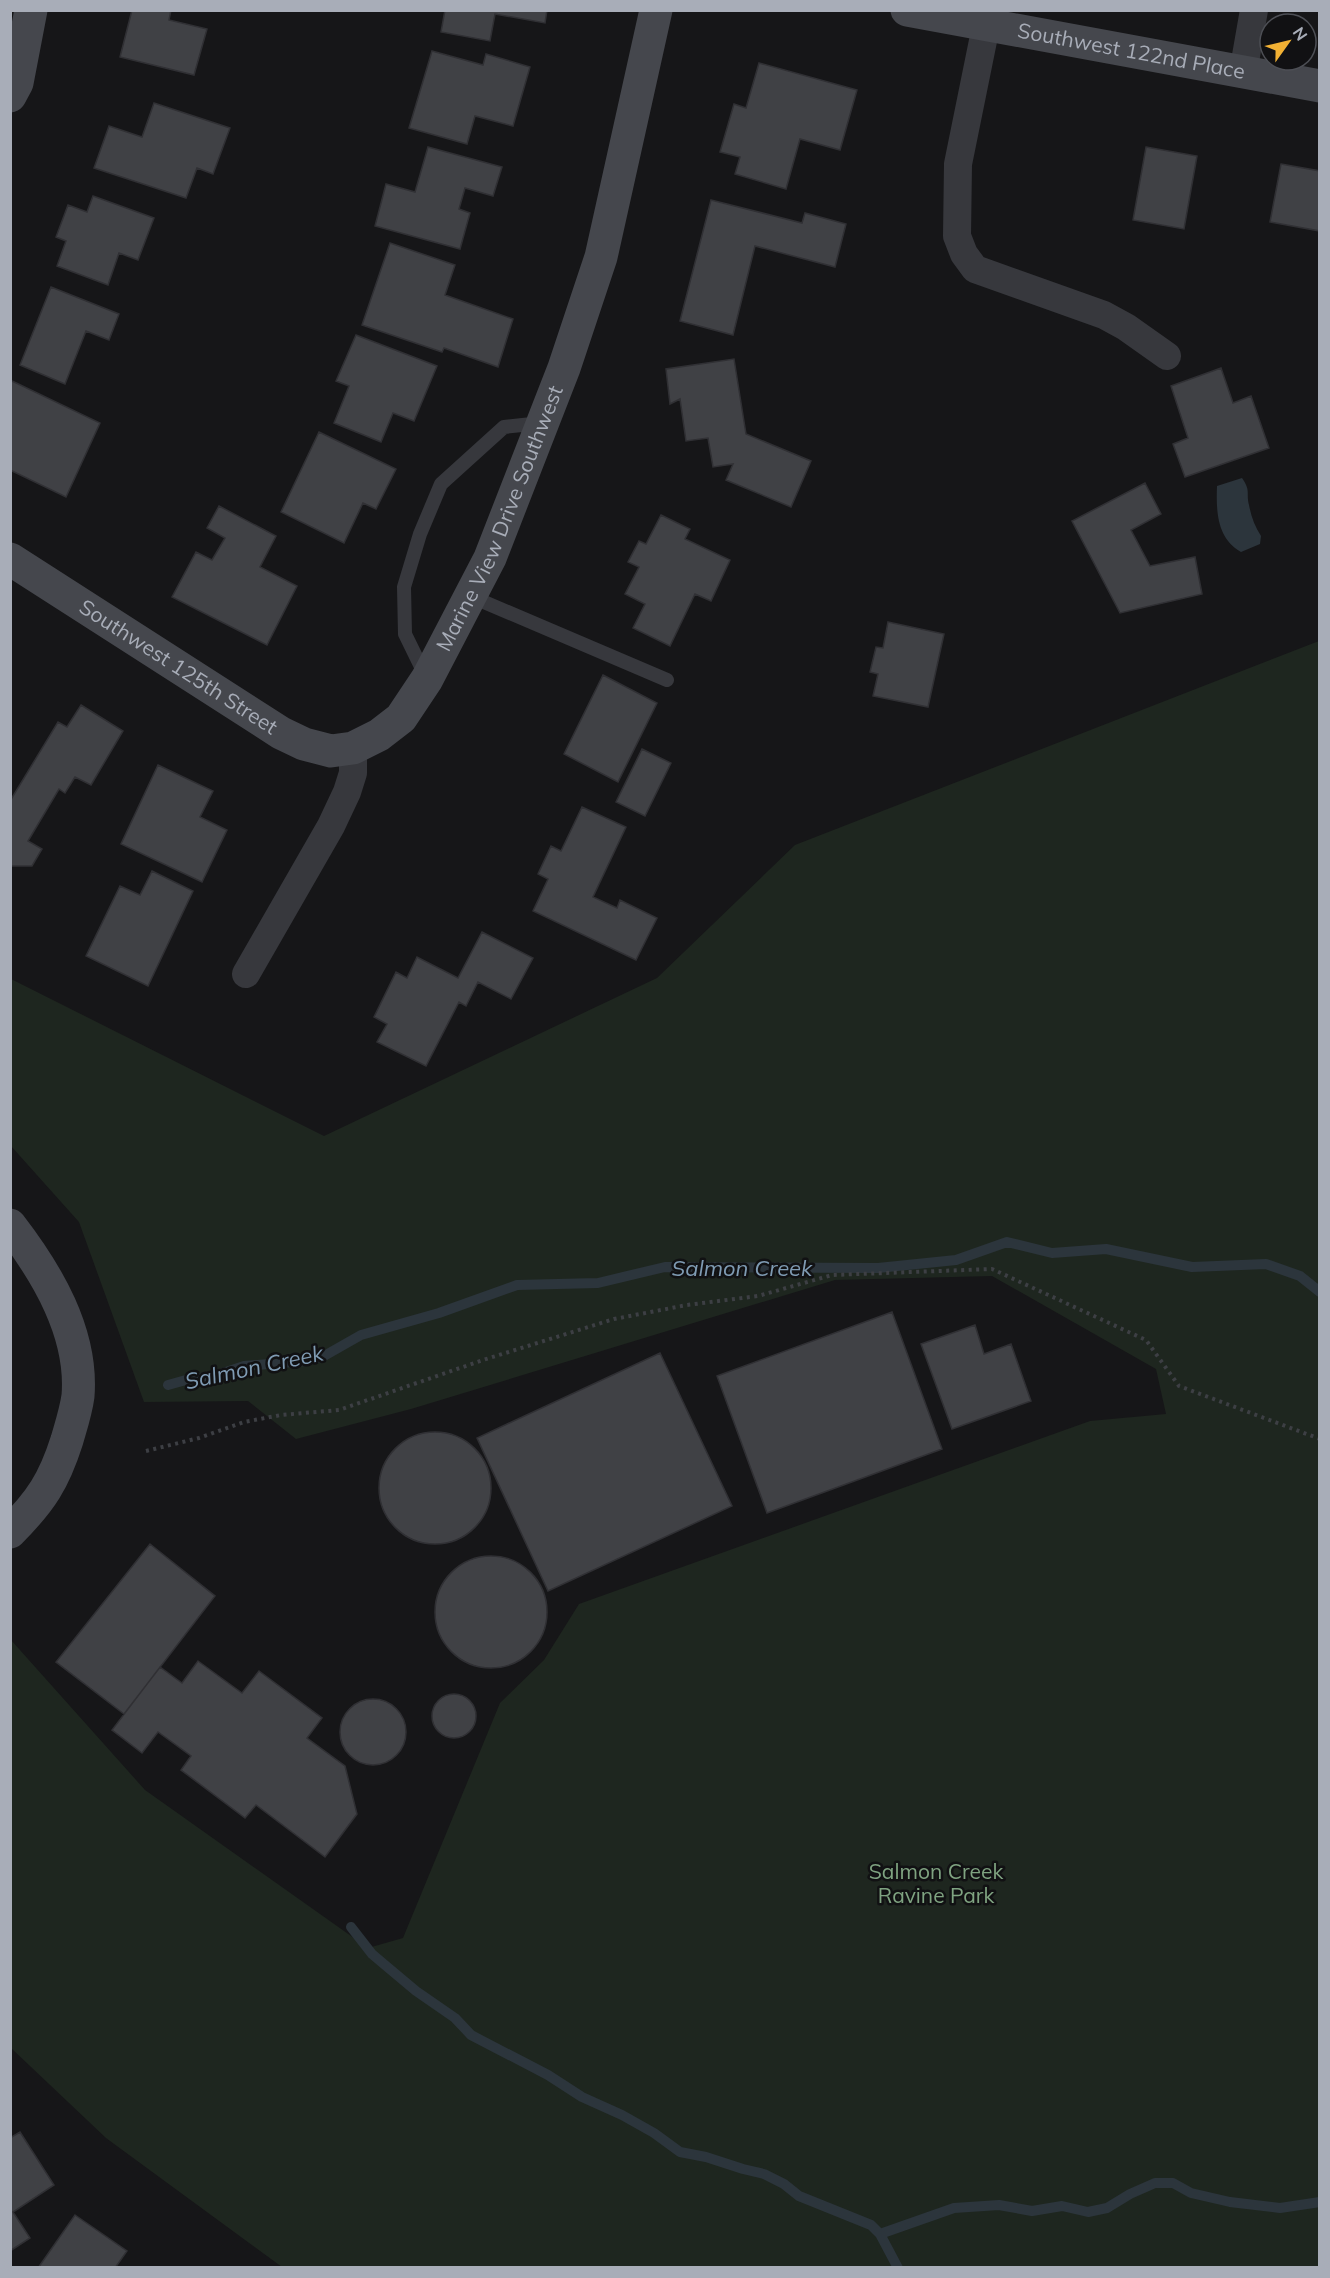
<svg xmlns="http://www.w3.org/2000/svg" width="1330" height="2278" viewBox="0 0 1330 2278" font-family="Mulish,sans-serif">
<style>
.green{fill:#1e261f}
.water{fill:#2c353c}
.lines{fill:none;stroke-linecap:round;stroke-linejoin:round}
.stream{stroke:#2c353c;stroke-width:10}
.building{fill:#404145;stroke:#303034;stroke-width:1.5}
.path{stroke:#3d3f44;stroke-width:4;stroke-dasharray:3 4.5;stroke-linecap:butt}
.lane{stroke:#37383d;stroke-width:14}
.street{stroke:#37383d;stroke-width:28}
.secondary{stroke:#45474d;stroke-width:33}
.labels{text-anchor:middle;stroke-width:5;stroke-linejoin:round;paint-order:stroke}
.street-label{font-size:21px;fill:#a8adb8;stroke:#111113}
.park-label{font-size:21px;fill:#7fa381;stroke:#111113}
.water-label{font-size:22px;font-style:italic;fill:#7f9bb3;stroke:#111113}
</style>
<rect width="100%" height="100%" fill="#161618"/>
<path class="green" d="M1319,641V2267H282L106,2138L11,2048V1640L145,1790L368,1948L403,1938L500,1703L544,1660L579,1604L1090,1421L1166,1414L1156,1369L992,1276L835,1280L411,1409L296,1439L248,1401L144,1402L79,1222L11,1146V979L324,1136L657,978L795,845Z"/>
<path class="water" d="M1242,478C1251,491 1246,492 1249,505C1251,516 1255,527 1261,536L1260,544L1241,552C1217,538 1216,512 1217,486Z"/>
<g class="lines">
<path class="stream" d="M168,1385L186,1380L211,1377L244,1366L306,1361L324,1356L361,1335L439,1313L517,1285L598,1283L665,1267L878,1268L956,1260L1007,1242L1052,1253L1106,1249L1192,1267L1266,1264L1300,1276L1320,1292
M351,1927L372,1954L385,1965L416,1991L455,2018L471,2035L548,2075L582,2097L622,2115L654,2133L680,2152L706,2157L743,2169L764,2174L784,2184L799,2196L871,2225L880,2234L898,2268
M880,2234L954,2208L999,2205L1032,2211L1062,2206L1088,2212L1107,2208L1130,2194L1155,2183H1173L1191,2193L1230,2202L1280,2208L1320,2202"/>
</g>
<path class="building" d="M132,10H171L169,20L207,29L194,75L120,57Z
M445,10H547L545,23L495,14L490,41L441,32Z
M432,51L483,65L486,54L530,67L513,126L475,116L467,144L409,128Z
M759,63L857,90L840,150L800,139L786,189L735,174L740,157L720,152L734,104L746,108Z
M154,103L230,128L213,174L197,168L186,198L94,168L109,126L142,137Z
M428,147L502,167L493,196L465,188L459,209L470,213L460,249L375,226L386,184L415,192Z
M1146,147L1197,156L1184,229L1133,220Z
M1281,164L1320,171V231L1270,222Z
M93,196L154,218L138,260L119,253L108,285L57,266L66,241L56,237L68,205L87,212Z
M711,200L802,223L805,213L846,224L835,267L755,246L733,335L680,321Z
M390,243L455,265L445,295L513,319L498,367L444,348L442,352L362,325Z
M51,287L119,314L109,340L86,331L65,384L20,365Z
M356,335L437,366L414,421L393,413L381,442L334,423L349,386L336,381Z
M734,359L746,434L811,461L791,507L726,480L733,464L713,467L708,438L686,441L680,399L670,404L666,369Z
M1221,368L1233,403L1251,396L1269,448L1185,477L1173,444L1188,438L1171,386Z
M10,380L100,423L66,497L10,470Z
M319,432L396,469L376,509L363,503L344,543L281,512Z
M1145,483L1161,514L1131,530L1150,566L1195,557L1202,594L1120,613L1072,521Z
M219,506L276,536L260,567L297,586L267,645L172,597L196,552L212,560L225,538L207,528Z
M661,515L690,529L685,539L730,560L711,601L695,594L670,646L633,628L645,604L625,594L639,567L628,562L639,541L646,544Z
M888,622L944,634L928,707L873,696L878,674L870,672L876,647L883,648Z
M603,675L657,703L618,782L564,754Z
M81,705L123,731L91,785L75,777L65,793L59,789L28,841L42,849L32,866H10V801L58,722L67,727Z
M642,749L671,763L645,816L616,802Z
M158,765L213,791L200,817L227,830L202,882L121,844Z
M582,807L626,827L593,897L617,908L620,900L657,918L636,960L533,911L548,879L538,874L551,846L561,851Z
M152,871L193,891L148,986L86,956L120,886L140,895Z
M482,932L533,958L511,999L478,982L466,1006L459,1002L426,1066L377,1042L387,1024L374,1017L396,972L407,978L417,957L458,978Z
M892,1312L942,1449L767,1513L717,1376Z
M975,1325L984,1354L1011,1344L1031,1401L952,1429L921,1344Z
M660,1353L732,1506L548,1591L477,1438Z
M379 1488a56 56 0 1 1 112 0a56 56 0 1 1-112 0Z
M150,1544L215,1596L124,1714L56,1662Z
M435 1612a56 56 0 1 1 112 0a56 56 0 1 1-112 0Z
M198,1661L242,1693L259,1671L322,1718L307,1738L345,1766L357,1814L325,1857L256,1805L245,1818L181,1770L191,1756L158,1732L142,1753L112,1730L160,1667L182,1683Z
M432 1716a22 22 0 1 1 44 0a22 22 0 1 1-44 0Z
M340 1732a33 33 0 1 1 66 0a33 33 0 1 1-66 0Z
M20,2132L54,2185L13,2212L30,2238L10,2251V2138Z
M75,2215L127,2251L115,2268H38Z"/>
<g class="lines">
<path class="path" d="M146,1451L199,1438L244,1422L281,1415L339,1410L483,1360L614,1319L687,1305L758,1296L832,1275L992,1269L1146,1340L1179,1386L1320,1439"/>
<path class="lane" d="M470,596L667,680
M426,677L405,634L404,587L420,534L441,484L504,427L541,423"/>
<path class="street" d="M986,26L958,164L957,236L964,254L975,269L1104,315L1126,327L1167,356
M1243,73L1254,10
M246,974L331,826L347,792L353,773V748"/>
<g class="secondary">
<path id="s1" d="M907,10L1320,86"/>
<path d="M10,96L17,83L31,10"/>
<path id="s2" d="M10,559L281,733L304,744L331,751L353,748L379,735L401,718L427,679L490,558L564,368L601,257L656,10"/>
<path d="M10,1225C47,1273 83,1333 78,1396C76,1411 71,1426 67,1440C54,1481 41,1501 10,1532"/>
</g>
</g>
<g class="labels">
<g class="street-label">
<text dy="7" stroke="none"><textPath href="#s1" startOffset="228">Southwest 122nd Place</textPath></text>
<text dy="7" stroke="none"><textPath href="#s2" startOffset="678">Marine View Drive Southwest</textPath></text>
<text dy="7" stroke="none"><textPath href="#s2" startOffset="200">Southwest 125th Street</textPath></text>
</g>
<g class="park-label">
<text x="936" y="1879">Salmon Creek<tspan x="936" dy="24">Ravine Park</tspan></text>
</g>
<g class="water-label">
<text x="742" y="1276">Salmon Creek</text>
<text transform="translate(254 1367) rotate(-12)" y="8">Salmon Creek</text>
</g>
</g>
<rect width="1330" height="2278" fill="none" stroke="#a8adb8" stroke-width="24"/>
<g transform="translate(1288 42) rotate(56)"><circle r="28" fill="#111113" stroke="#4d4f55" stroke-width="1.5"/>
<path d="M0-4.5L10 22L0 15L-10 22Z" fill="#f2b134"/>
<text y="-9" font-size="16" font-weight="bold" text-anchor="middle" fill="#a8adb8">N</text>
</g>
</svg>
